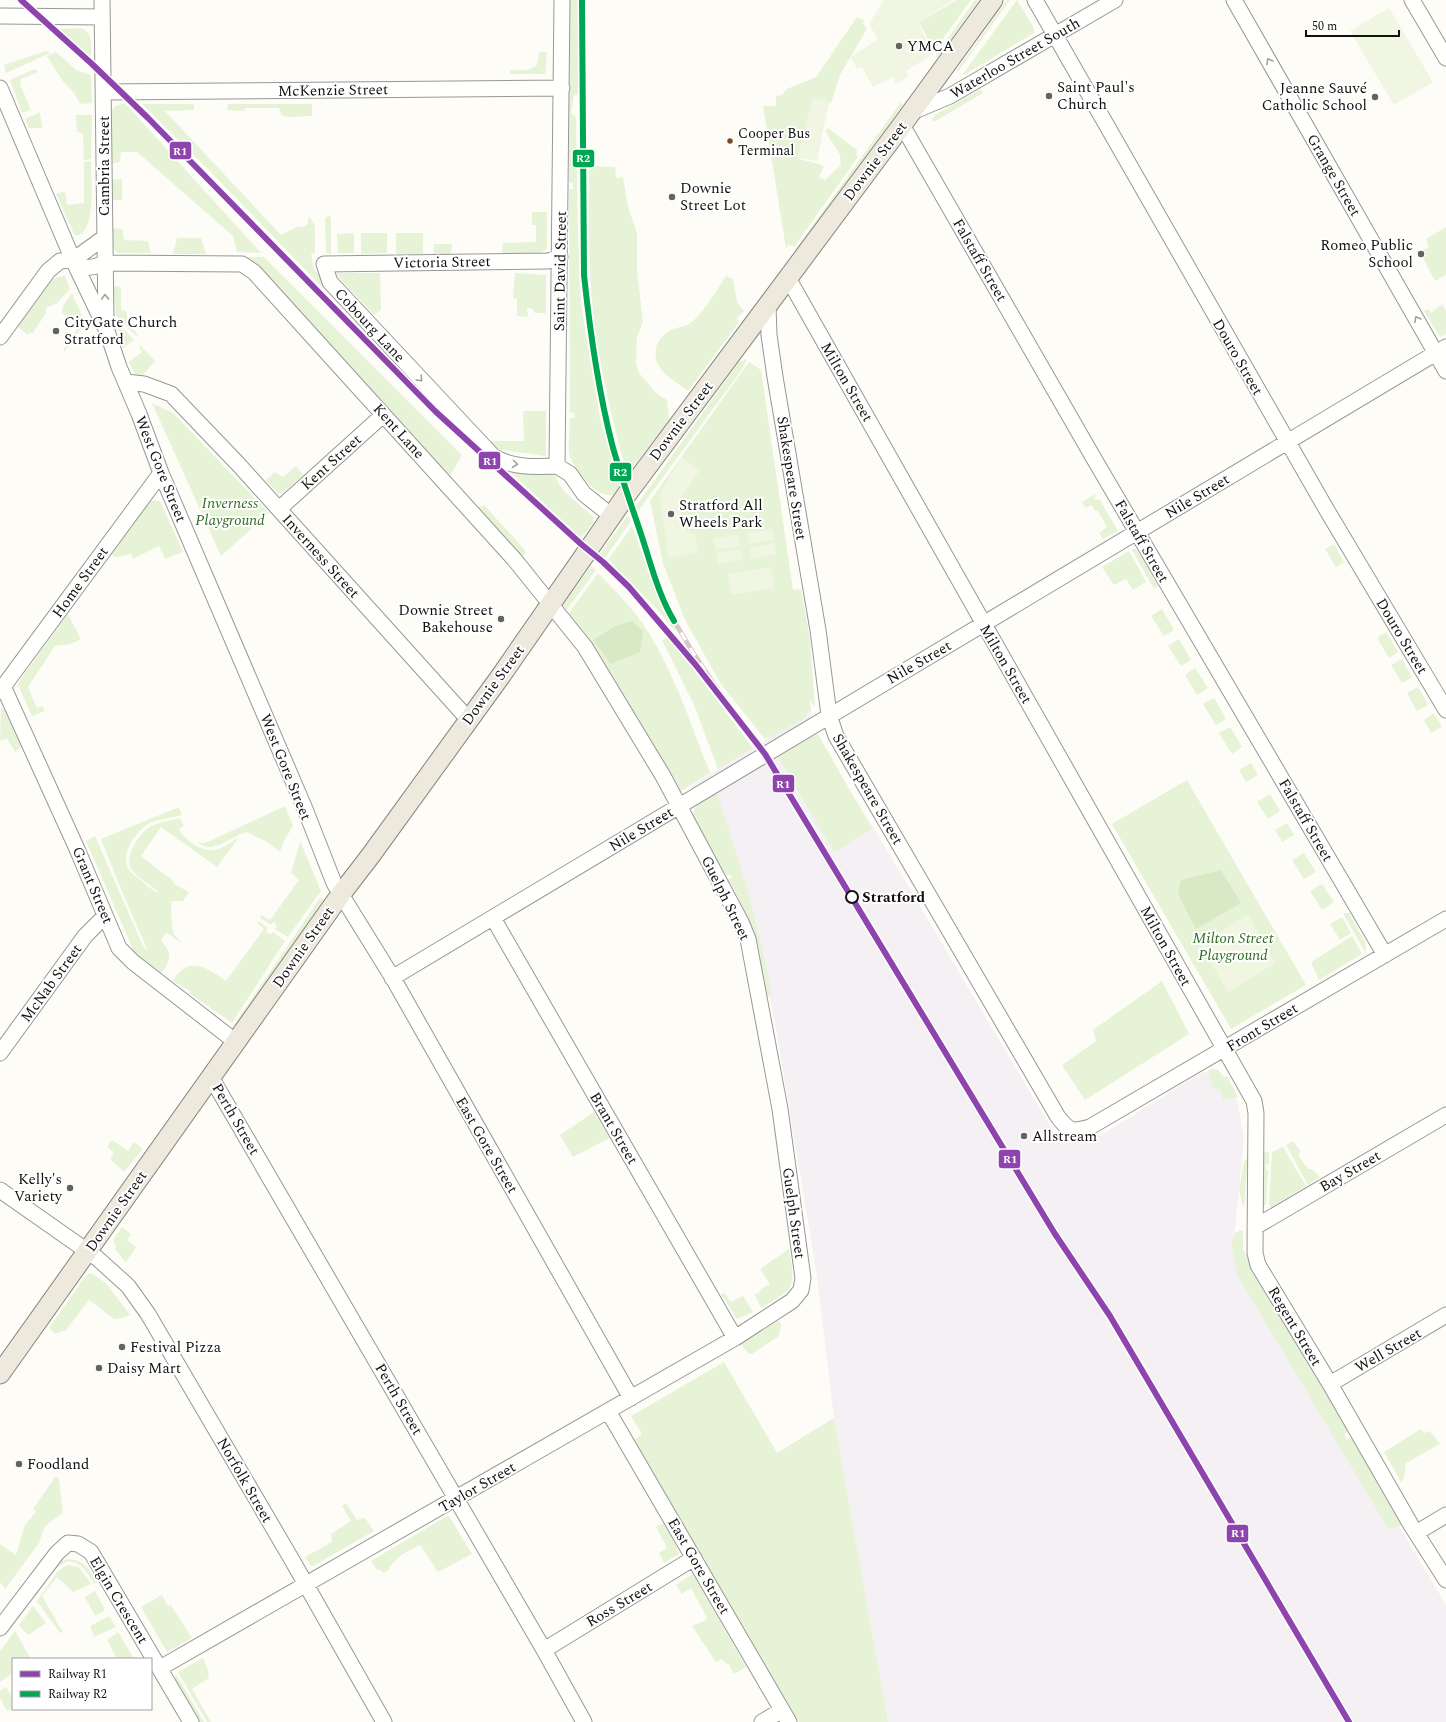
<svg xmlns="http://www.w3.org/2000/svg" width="1446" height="1722" viewBox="0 0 1446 1722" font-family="Spectral,serif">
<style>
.industrial{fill:#f5f0f3}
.green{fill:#e7f3d7}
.forest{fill:#d8eac5}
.pitch{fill:#f0f6e1}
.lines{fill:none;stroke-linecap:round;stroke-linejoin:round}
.minor-casing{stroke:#979795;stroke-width:17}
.major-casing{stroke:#858482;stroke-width:21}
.minor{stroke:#fffffe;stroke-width:15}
.major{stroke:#ede9dc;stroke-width:19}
.rail-casing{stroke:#d9c6c7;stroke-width:4.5}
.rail{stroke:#fff;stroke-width:3;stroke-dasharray:9;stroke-linecap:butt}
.rail-1-casing{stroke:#fff;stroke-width:9}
.rail-2-casing{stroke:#fff;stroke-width:9}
.rail-1{stroke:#8e44ad;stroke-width:6}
.rail-2{stroke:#00a651;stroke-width:6}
.oneway{stroke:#a0a09f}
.poi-dot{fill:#646362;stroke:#fff;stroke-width:1.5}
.bus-dot{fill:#7a4b2a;stroke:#fff;stroke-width:1.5}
.stop-dot{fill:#fff;stroke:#111;stroke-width:2}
.labels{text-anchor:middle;stroke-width:4;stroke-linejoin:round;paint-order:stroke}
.bus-label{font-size:14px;fill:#111;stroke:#fff;text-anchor:start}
.poi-label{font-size:15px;fill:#111;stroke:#fff;text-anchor:start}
.street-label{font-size:15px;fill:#111;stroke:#fff}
.park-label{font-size:15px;font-style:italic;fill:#2f6b1f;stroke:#fff}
.stop-label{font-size:15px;font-weight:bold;fill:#111;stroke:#fff;text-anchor:start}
.line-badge{stroke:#fff;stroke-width:1.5}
.badge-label{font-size:11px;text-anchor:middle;font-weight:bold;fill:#fff}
</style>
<rect width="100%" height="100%" fill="#fdfcf7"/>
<path class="industrial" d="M811,711L816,737L879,837L1056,1136L1080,1139L1100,1136L1199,1074L1215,1070L1237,1101L1244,1138L1235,1229V1252L1446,1605V1722H888L834,1418L817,1276L776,1029L753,909L712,830L691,786Z"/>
<path class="green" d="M568,0H578V94L574,96L571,113L576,117L578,234L581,304L600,418L620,487L614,495C596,499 572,468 569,453C568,442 570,429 570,418H575L574,412L570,413L569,189H573V183L569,182Z
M957,0H971L934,51L919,22Z
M975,0H979L938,57L936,55Z
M1007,0H1010L957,73V70Z
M1017,0L1034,28V33L964,75L963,74Z
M857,17L864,20L863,23L867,29L840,75L831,103L813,98L798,159L820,164L824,167L819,177L825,180L841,165L840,155L825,131L828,128L857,150L856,155L858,157L794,247L789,244L786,248L763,106H776V96L782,95L787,89L816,77Z
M81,28C94,33 91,45 91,57L58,29Z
M46,51L50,53L6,73L4,65Z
M56,52L76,70L91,75L92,103L80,104L75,94L62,80L47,56Z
M539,52H547L545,74H510V70C520,70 529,72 537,65Z
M35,69L38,72L21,79L20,84L31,110L22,113L10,80Z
M981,89L983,93L934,122L932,119L935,115Z
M901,102L903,105L796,252L795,250Z
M125,103L261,253L237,252L233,236L137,152H121L120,162L110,164V114L115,106Z
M142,104H194V110L165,111L281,235L299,226L302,228L308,224V218L310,217L315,226V254H311L314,269L439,408L206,167Z
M228,104H312V116L288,117L281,115L279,108H245L244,111L227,110Z
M40,112L42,128H29L25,119Z
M76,115H92L91,159L84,160L83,133L77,132Z
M91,161C91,177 97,235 75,236L56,194L65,191L67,205L84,203V162Z
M589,166L615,167L616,178L623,177L628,207L637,233V271L643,322L637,337L636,363L639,373L656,393L667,400L669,420L627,475C613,422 599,367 593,312C588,263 589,215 589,166Z
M122,179V200H110V180Z
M532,212H547V249L540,253H502L503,243L536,242V225H532Z
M329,215L331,219V254L326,253L325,219Z
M1446,227V275L1435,281L1420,252L1429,247L1426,239Z
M110,228L122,229L124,240L148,241L151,253H117L112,246Z
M354,233V253H338L337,234Z
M361,233H387V253L361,254Z
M396,233H423V254H396Z
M177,238H201L206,254H173Z
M434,244H452L451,254H434Z
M247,257H264L462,455L450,476L277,285L258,265Z
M339,273H380L381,310L374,315L340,279L337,274Z
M515,273L546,275V313H535L531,308H527L528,317L517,316V299L513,298Z
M65,276L70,289L57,303L46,308V313L32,334L30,332L28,335L17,326L53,279L57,277Z
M726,276L733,279L737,302L744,311L736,319L740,321L688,391C673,379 652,371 656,348C657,341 664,333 671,330C679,326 684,328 693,321C703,313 718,288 726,276Z
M113,286L121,287V310L126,311L128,322L138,335L137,337L116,315Z
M72,293L85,323L64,352L63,351L78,327L62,313L63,306Z
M1442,304L1446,310V334L1440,337L1424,311L1429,309L1431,313Z
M116,321L134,340L123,348Z
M140,345L155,361L141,377L136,376L129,362L142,352L139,347Z
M747,359L740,372L639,510L636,506L739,362Z
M749,362L761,370L793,590L801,589L810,639L815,707L810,701L811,711L806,714L807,717L769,738L768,737L765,739L721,684L684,618L663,563L650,501Z
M152,403L173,413L269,513L221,556Z
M523,411H546V456L502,450L496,448L490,441H524Z
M296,466L303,475L283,493L279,494L266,480L275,472L283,477Z
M505,467L552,470C555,476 558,482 561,487C570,499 584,507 594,518L593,523L581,538Z
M1096,494L1094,498L1097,500L1099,499L1118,531L1103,539L1099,533L1107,527L1098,511H1095L1091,505L1086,508L1082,502Z
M150,501H160L183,552L165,559L159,546L133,559L131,554L117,557L111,555Z
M484,505L525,550V554L522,557L477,509Z
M628,515L631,521L605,558L600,554Z
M632,526L662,606L677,631L674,630L656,608L608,560Z
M1334,544L1344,562L1336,567L1325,549Z
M1134,548L1139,552L1158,586L1154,589L1132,550Z
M1129,551L1146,582L1133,590L1126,579L1114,585L1102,567Z
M591,566L596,570L565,612L563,604Z
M598,573C614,590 630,605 643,624C673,669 690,722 710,773L681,791L675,786L566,617Z
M1162,609L1174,630L1164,636L1151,616Z
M68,614L81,639L71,644L55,646L28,687L37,708L42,706L45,711L32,716L18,685L20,680Z
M1386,632L1398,652L1389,658L1377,638Z
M669,637L753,748L718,769L695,707L662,640Z
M1179,639L1191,660L1181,666L1168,646Z
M1402,659L1412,677L1402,683L1391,665Z
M1195,668L1208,688L1197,695L1185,675Z
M1418,687L1428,705L1417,711L1407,693Z
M1214,698L1226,719L1216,725L1203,704Z
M1,707L4,710L21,747L15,752L7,738L0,741Z
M1434,713L1442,727L1431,733L1424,720Z
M1230,727L1242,747L1232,754L1219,733Z
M813,734H818L872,829L834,852L778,757Z
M1251,763L1258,775L1246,782L1239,770Z
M1187,780L1306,985L1231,1029L1112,824Z
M712,794H717C740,859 759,926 772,995L767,996L766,992C758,946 752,920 728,879L732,877L731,874L727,876L723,871L692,816L696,805Z
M1270,794L1280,811L1268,819L1257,802Z
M285,806L293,826L285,839L280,852L267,842L247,832C230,836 214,856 197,842L203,843L210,841Z
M179,807L182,815C172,818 155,819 146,825C136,833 122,852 127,866C129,872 137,877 142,881C147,886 153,891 160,893C152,885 134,877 130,866C126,854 140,832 150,827C158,822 171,821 180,818L184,826L179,829C182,836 187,839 192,843C211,856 222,849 239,837L217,867L161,827L141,856L172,880L174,884L189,892L183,901H172C170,904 172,932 174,934C175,937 179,939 181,941L180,942L166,932L161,941C172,952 172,961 161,973L135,954L86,841L95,836L143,946L148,951L121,889L101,839Z
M1287,823L1294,835L1282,842L1275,830Z
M300,841L321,891L288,937L275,929L277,926L273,922L271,925L260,918L261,915L270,920L299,880L291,873Z
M1304,853L1316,872L1304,879L1292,860Z
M1322,884L1334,902L1322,910L1310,891Z
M320,898L326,901L240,1023L234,1025Z
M1343,913H1349L1365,942L1366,947L1365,952Z
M1342,917L1351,933L1340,940L1330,924Z
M258,921L268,928L266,932L271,934L273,932L285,941L232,1023L189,993L190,991L173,981C189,954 207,968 226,981L264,929L257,923Z
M1352,936L1362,954L1319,980L1311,962Z
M1162,981L1189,1034L1085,1100L1062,1065L1096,1041L1093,1030Z
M1213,1069L1218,1070L1224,1077L1227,1076L1238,1097L1223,1100L1220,1089L1214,1090L1208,1070Z
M594,1112L610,1138L573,1157L560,1135Z
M112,1140L128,1151L134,1142L143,1149L124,1172L110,1159L114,1153L107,1147Z
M1293,1141L1301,1152L1298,1155L1308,1169H1312L1320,1177L1308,1185L1286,1145Z
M1283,1147L1306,1186L1271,1207L1269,1205L1272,1152Z
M1264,1152H1269V1164H1266V1170H1268L1266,1204L1263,1207L1261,1201Z
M1247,1159L1248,1160L1244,1206L1242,1204L1239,1189L1244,1162Z
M122,1227L131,1234L127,1240L136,1247L126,1263L115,1249L116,1247L113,1240Z
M1243,1230V1249L1250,1265L1349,1431L1344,1434L1346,1439L1353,1437L1404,1524L1391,1530L1386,1525L1237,1275L1231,1244L1236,1232Z
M789,1249C796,1289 795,1288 761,1308L754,1294L759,1293L761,1289L770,1284L760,1269Z
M91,1273L106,1283L130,1315L122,1318L114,1319L89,1300L66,1330L55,1334L49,1328L86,1275Z
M725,1293L731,1302L743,1296L753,1312L737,1319L721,1294Z
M779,1320L781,1325L779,1336L752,1354L748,1353L740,1343Z
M724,1362L777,1453L834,1418L888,1722H799L633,1441L642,1434L631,1416Z
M1421,1429L1424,1433L1430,1431L1440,1444L1406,1463L1404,1478L1401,1482L1384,1452Z
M56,1476L59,1480L63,1513L45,1526L39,1543L5,1589L0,1582V1544L16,1555L25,1525L36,1512L33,1509Z
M346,1503L357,1520L365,1518L374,1531L313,1566H311L305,1557L332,1542L331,1534L351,1521L342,1506Z
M447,1516H449L472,1554L438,1572L420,1545L401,1555L390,1566L389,1570L384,1573L379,1569L377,1570L371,1561Z
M663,1523L677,1547L676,1550L679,1552V1554L664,1563L659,1553L667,1548L656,1527Z
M67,1559C84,1560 89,1568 97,1582L94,1584C69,1539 54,1571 34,1598L33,1595L57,1563Z
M67,1565L79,1567L91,1584L73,1592L57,1577L42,1596L63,1632L60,1633L37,1601L58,1571Z
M693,1574L746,1667L734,1674L729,1664L727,1665L722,1659L716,1662L692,1626L704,1621L707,1618L691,1588L682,1594L676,1585Z
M95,1591L105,1610L95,1616L85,1597Z
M162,1595L168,1606L171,1605L192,1638L167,1652L141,1607Z
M33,1606L46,1623L28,1635L19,1625Z
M109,1616L116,1627L94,1637L90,1626Z
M15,1631L31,1659H13V1673L0,1682V1651Z
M118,1632L134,1659H117L107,1640Z
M203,1658L208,1670L209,1678L192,1689L211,1722H207L178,1672Z
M175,1673L204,1722H199L176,1683Z
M6,1687L13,1699V1708L7,1711L0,1698V1691Z"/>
<path class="forest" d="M632,621L643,631L640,652L611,664L593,640L615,626Z
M1221,870L1241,903L1196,929L1178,894L1181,880Z"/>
<path class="pitch" d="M884,0H954L918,22L933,54L906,71L908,77L896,84L893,77L873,87L862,67L857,69L851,57L878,39L869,24Z
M1389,8L1433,82L1394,105L1350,31Z
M813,98L829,102L817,161L798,158Z
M681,457L700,470L680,499L682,528L696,535L697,553L669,558L659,496Z
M772,529L774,540L749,544L747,533Z
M738,534L740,546L716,550L713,539Z
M774,543L776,554L752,559L750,548Z
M741,549L743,560L718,564L716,553Z
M771,567L774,588L731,595L728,574Z
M1248,915L1276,963L1228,992L1200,944Z"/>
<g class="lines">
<defs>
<path id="minor" d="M102,0L106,324
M562,0L557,466L570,474L584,494L613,517
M1035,0L1325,507L1446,710
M1234,0L1446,371
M1412,0L1446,58
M0,16L102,17
M0,88L73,260L107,331L119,367L139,414L161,473L305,809L334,883L394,980L631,1398
M104,92L562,88
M912,112L950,96L1115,0
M902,125L1093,457L1385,955
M73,260C85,269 91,269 105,263L242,264L254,272L514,559L585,647L663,776L741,922L748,939L780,1109L803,1278L801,1290L792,1301L735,1338L160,1668
M788,278L1254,1101L1256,1113L1255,1253L1258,1265L1330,1384L1411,1525L1446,1580
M768,306L769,335L775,377L818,630L829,715L836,736L1058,1117C1070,1132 1072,1132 1090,1127L1446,919
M0,337L48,271L60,261L73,260L105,237
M126,382L144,384L171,394L239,465L468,719
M557,466C535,467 511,468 493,456L330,282L324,264L548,261L560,257
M279,509L383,415
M3,686L77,849L119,948L133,962L236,1042
M0,691L161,473
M493,918L735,1338
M392,978C743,767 1095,558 1446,347
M0,1053L85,936L105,916
M211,1077L544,1650L584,1722
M0,1190L97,1258L128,1286L148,1314L292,1560L384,1722
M1255,1227L1446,1115
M1330,1384L1446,1315
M608,1411L789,1722
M1416,1533L1446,1515
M0,1628L57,1553L68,1543L78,1544L91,1552L191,1722
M544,1650L694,1558
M762,1722L782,1710"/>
<path id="major" d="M0,1374L341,894L371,855L500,677L627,494L902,125L993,0"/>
</defs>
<use href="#minor" class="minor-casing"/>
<use href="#major" class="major-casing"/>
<use href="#minor" class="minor"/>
<use href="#major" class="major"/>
<defs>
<path id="rail" d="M582,0L584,275L588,318L599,386L612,443L652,572L663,602L692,651L733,712"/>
</defs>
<use href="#rail" class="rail-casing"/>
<use href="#rail" class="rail"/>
<defs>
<path id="rail-1" d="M21,0L92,64L148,118L435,411L581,544L603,562L629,587L695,664L765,754L1055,1234L1110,1316L1349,1722"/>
<path id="rail-2" d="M582,0L584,275C590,332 598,389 612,444C620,474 631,504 641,534C651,564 658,594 674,621"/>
</defs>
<use href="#rail-1" class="rail-1-casing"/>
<use href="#rail-2" class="rail-2-casing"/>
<use href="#rail-1" class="rail-1"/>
<use href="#rail-2" class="rail-2"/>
</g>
<defs><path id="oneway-chevron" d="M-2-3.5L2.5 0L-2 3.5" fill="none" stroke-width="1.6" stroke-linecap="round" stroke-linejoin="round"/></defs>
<g class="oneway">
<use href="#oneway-chevron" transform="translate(1269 61) rotate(-120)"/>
<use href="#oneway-chevron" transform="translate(105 297) rotate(-92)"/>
<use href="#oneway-chevron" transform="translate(1417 319) rotate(-120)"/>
<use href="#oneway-chevron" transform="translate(420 379) rotate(47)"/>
<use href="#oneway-chevron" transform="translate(515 464) rotate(7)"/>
</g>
<g class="poi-dot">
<circle cx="899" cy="46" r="4"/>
<circle cx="1049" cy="96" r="4"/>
<circle cx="1375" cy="97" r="4"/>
<circle cx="672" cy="197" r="4"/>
<circle cx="1421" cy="254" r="4"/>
<circle cx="56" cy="331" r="4"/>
<circle cx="671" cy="514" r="4"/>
<circle cx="501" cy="619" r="4"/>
<circle cx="1024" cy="1136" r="4"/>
<circle cx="70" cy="1188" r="4"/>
<circle cx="122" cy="1347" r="4"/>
<circle cx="99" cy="1368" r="4"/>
<circle cx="19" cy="1464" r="4"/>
</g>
<circle class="bus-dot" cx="730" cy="141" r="3.5"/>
<circle class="stop-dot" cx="852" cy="897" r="6"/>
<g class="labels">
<g class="bus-label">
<text x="738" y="138">Cooper Bus<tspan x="738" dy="17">Terminal</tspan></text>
</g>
<g class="poi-label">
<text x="907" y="51">YMCA</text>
<text x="1057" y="92">Saint Paul's<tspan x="1057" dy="17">Church</tspan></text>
<text x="1367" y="93" text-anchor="end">Jeanne Sauvé<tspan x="1367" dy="17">Catholic School</tspan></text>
<text x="680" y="193">Downie<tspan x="680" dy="17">Street Lot</tspan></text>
<text x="1413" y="250" text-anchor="end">Romeo Public<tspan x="1413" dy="17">School</tspan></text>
<text x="64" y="327">CityGate Church<tspan x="64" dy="17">Stratford</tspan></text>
<text x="679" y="510">Stratford All<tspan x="679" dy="17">Wheels Park</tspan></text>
<text x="493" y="615" text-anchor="end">Downie Street<tspan x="493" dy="17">Bakehouse</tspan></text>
<text x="1032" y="1141">Allstream</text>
<text x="62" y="1184" text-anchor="end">Kelly's<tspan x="62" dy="17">Variety</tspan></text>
<text x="130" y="1352">Festival Pizza</text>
<text x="107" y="1373">Daisy Mart</text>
<text x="27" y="1469">Foodland</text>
</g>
<g class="street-label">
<text transform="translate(1015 58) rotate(-30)" y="5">Waterloo Street South</text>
<text transform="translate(333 90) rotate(-1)" y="5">McKenzie Street</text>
<text transform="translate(875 161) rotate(-53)" y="5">Downie Street</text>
<text transform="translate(104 166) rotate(-90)" y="5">Cambria Street</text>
<text transform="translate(1334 175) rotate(60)" y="5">Grange Street</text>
<text transform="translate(980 260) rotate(60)" y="5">Falstaff Street</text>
<text transform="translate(442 262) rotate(-1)" y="5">Victoria Street</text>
<text transform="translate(560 271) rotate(-89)" y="5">Saint David Street</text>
<text transform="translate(370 325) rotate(47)" y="5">Cobourg Lane</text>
<text transform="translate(1238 357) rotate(60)" y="5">Douro Street</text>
<text transform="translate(847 382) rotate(60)" y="5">Milton Street</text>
<text transform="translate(681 421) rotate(-53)" y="5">Downie Street</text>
<text transform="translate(399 431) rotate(48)" y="5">Kent Lane</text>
<text transform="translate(331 462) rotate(-42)" y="5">Kent Street</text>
<text transform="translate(161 469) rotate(68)" y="5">West Gore Street</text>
<text transform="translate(792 478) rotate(81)" y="5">Shakespeare Street</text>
<text transform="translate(1197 496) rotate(-31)" y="5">Nile Street</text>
<text transform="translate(1142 541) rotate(60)" y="5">Falstaff Street</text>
<text transform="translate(321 556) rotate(48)" y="5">Inverness Street</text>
<text transform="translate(80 582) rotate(-54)" y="5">Home Street</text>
<text transform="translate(1402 636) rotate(59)" y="5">Douro Street</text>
<text transform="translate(919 662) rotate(-30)" y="5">Nile Street</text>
<text transform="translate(1006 664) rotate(60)" y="5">Milton Street</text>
<text transform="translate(493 685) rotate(-54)" y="5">Downie Street</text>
<text transform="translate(286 767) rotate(68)" y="5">West Gore Street</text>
<text transform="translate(868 789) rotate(60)" y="5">Shakespeare Street</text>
<text transform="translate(1306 820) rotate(60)" y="5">Falstaff Street</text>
<text transform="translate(641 829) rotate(-31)" y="5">Nile Street</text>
<text transform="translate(93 885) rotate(67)" y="5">Grant Street</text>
<text transform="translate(726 898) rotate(64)" y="5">Guelph Street</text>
<text transform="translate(1166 946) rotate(61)" y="5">Milton Street</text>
<text transform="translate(303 947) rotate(-55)" y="5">Downie Street</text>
<text transform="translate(51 983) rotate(-54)" y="5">McNab Street</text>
<text transform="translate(1262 1027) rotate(-31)" y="5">Front Street</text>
<text transform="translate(236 1119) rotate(60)" y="5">Perth Street</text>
<text transform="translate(614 1128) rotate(60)" y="5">Brant Street</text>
<text transform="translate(487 1145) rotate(60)" y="5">East Gore Street</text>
<text transform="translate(1350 1171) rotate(-30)" y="5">Bay Street</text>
<text transform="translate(116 1211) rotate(-55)" y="5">Downie Street</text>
<text transform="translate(794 1213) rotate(82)" y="5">Guelph Street</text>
<text transform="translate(1295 1326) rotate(59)" y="5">Regent Street</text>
<text transform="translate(1388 1350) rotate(-30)" y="5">Well Street</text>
<text transform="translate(399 1399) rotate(60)" y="5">Perth Street</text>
<text transform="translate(245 1480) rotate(60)" y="5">Norfolk Street</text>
<text transform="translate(477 1487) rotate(-30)" y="5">Taylor Street</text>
<text transform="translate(699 1566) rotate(60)" y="5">East Gore Street</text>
<text transform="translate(119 1600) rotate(59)" y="5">Elgin Crescent</text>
<text transform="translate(619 1604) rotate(-31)" y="5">Ross Street</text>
</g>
<g class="park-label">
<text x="230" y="508">Inverness<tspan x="230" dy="17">Playground</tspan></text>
<text x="1233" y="943">Milton Street<tspan x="1233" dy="17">Playground</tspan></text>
</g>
<g class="stop-label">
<text x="862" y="902">Stratford</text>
</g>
</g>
<g class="line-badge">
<rect x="169" y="141" width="23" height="19" rx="4" fill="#8e44ad"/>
<rect x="572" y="149" width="23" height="19" rx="4" fill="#00a651"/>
<rect x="478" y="451" width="23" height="19" rx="4" fill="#8e44ad"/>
<rect x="609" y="462" width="23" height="20" rx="4" fill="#00a651"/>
<rect x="772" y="774" width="23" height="19" rx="4" fill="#8e44ad"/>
<rect x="998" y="1149" width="23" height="20" rx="4" fill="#8e44ad"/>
<rect x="1226" y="1524" width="23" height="19" rx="4" fill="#8e44ad"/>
</g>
<g class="badge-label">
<text x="180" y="155">R1</text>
<text x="583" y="162">R2</text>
<text x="490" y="465">R1</text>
<text x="620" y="476">R2</text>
<text x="783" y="788">R1</text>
<text x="1010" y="1163">R1</text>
<text x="1238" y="1537">R1</text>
</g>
<rect x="12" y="1658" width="140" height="52" fill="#ffffff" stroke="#a0a0a0"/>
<rect x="20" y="1671" width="20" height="6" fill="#8e44ad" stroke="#a0a0a0"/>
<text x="48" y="1678" font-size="12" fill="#111111">Railway R1</text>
<rect x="20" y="1691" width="20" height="6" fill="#00a651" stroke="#a0a0a0"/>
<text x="48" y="1698" font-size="12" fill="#111111">Railway R2</text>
<path d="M1306 30v6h93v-6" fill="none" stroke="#111111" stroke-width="2"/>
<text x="1312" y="30" font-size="12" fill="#111111" stroke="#ffffff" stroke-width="3" paint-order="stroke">50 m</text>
</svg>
